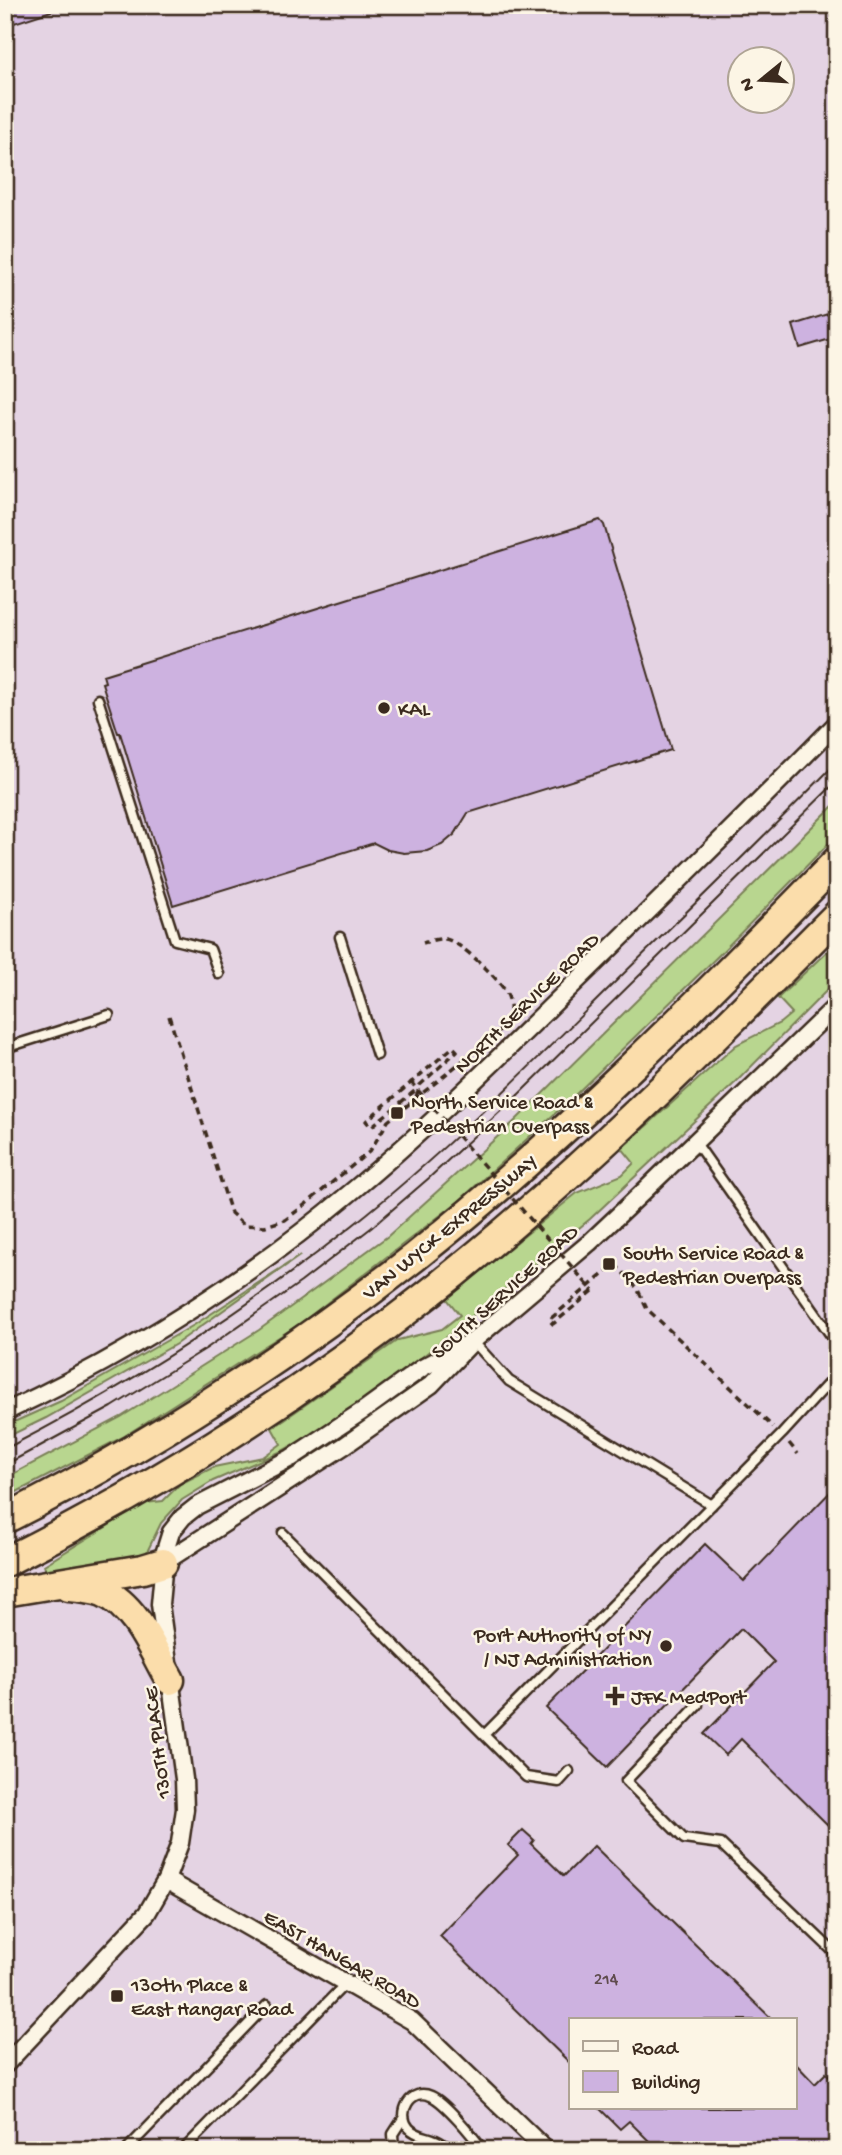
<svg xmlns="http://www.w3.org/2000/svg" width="842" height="2155" viewBox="0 0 842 2155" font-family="'Gochi Hand',sans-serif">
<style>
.built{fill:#e4d3e3;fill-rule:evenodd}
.grass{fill:#b8d68f;stroke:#7a8056;stroke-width:2}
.building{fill:#cdb2e0;stroke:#3b2a1e;stroke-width:2}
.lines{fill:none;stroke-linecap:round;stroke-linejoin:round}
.service-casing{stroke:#3b2a1e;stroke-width:13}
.minor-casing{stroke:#3b2a1e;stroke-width:21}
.motorway-casing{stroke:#3b2a1e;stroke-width:33}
.path{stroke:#3b2a1e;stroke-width:3.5;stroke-dasharray:7 5;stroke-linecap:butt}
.service{stroke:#fcf5e5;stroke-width:8}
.minor{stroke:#fcf5e5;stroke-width:16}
.motorway{stroke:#fbddab;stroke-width:28}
.tram{stroke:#3b2a1e;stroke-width:2}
.path-bridge{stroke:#3b2a1e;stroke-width:3.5;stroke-dasharray:7 5;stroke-linecap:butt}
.poi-dot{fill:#3b2a1e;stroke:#fcf5e5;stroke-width:2.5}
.labels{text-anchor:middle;stroke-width:5;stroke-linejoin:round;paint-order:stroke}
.number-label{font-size:18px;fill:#604c4e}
.poi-label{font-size:21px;fill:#3b2a1e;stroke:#fcf5e5;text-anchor:start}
.street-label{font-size:21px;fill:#3b2a1e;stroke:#fcf5e5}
</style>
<rect width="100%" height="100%" fill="#eee1e4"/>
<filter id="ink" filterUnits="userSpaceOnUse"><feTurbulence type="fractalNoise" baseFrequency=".0143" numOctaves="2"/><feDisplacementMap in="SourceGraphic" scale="14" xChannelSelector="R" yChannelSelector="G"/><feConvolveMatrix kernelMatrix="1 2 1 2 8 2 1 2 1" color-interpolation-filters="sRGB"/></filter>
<g filter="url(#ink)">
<path class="built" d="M5,5H837V2150H5ZM740,60H782V102H740ZM571,2020H795V2108H571Z"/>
<path class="grass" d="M837,802V835L719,955L572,1098L459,1201L301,1323L123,1437L5,1498V1478L121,1417L259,1330L388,1236L516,1120Z
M837,942V980L737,1081L590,1219L410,1367L321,1429L282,1451L213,1481L182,1500L161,1523L144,1558L46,1572L44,1565L145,1503L163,1501L180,1484L214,1467L263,1457L281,1444L272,1428L398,1340L442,1329L460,1315L447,1299L577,1193L622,1175L634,1163L622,1148L736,1045L780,1023L792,1013L778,998Z
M301,1255L176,1344L46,1418L5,1438V1426L61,1401L194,1325Z"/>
<path class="building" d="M5,5H70L5,26Z
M837,311V337L800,348L793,325Z
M600,520L604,525L671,750L468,813L455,834L442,845L427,851L404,853L388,850L374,843L173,905L120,733H118L102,683L105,682L103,675Z
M837,1485V1834L741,1739L726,1755L704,1734L774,1662L741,1629L607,1767L546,1708L705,1544L744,1581Z
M523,1830L534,1840L531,1844L564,1876L594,1846L773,2020H571V2064L440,1936L518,1855L508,1845Z
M795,2063L815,2084L826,2073L837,2083V2150H721L711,2140L701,2150H658L629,2121L620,2129L599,2108H795Z"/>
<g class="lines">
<defs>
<path id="service" d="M98,699L175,940L210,949L219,974
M340,937L377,1055
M5,1048L109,1015
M696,1143L837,1344
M473,1341L509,1381L712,1505
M283,1533L526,1777L559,1782L569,1771
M698,1705L626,1781L684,1839L721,1844L837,1955
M484,1735L782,1434L837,1374
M126,2150L267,2005
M183,2150L346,1983
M394,2150L393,2134L404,2117
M452,2150C446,2146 440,2141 433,2139C425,2136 415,2135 409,2128C396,2113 411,2087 431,2096C445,2102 473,2136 483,2150"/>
<path id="minor" d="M5,1412C128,1355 246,1280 350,1193C431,1126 505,1051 581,977C667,893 753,809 837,723
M163,1563L344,1446L431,1385L473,1341L589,1243L640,1195L837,1005
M166,1880L412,2021L546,2150
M5,2065L147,1913L166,1880L180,1843L185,1809L184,1779L160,1604L165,1551L171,1532L183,1517L197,1506L291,1458L364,1410L422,1368L473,1341"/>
<path id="motorway" d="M5,1519C151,1446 287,1357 415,1257C566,1137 703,999 837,861
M5,1562C154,1488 296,1398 427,1295C574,1180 706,1047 837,915
M69,1586C80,1587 92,1588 103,1592C136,1606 153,1651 170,1680
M5,1592L143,1569L163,1563"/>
</defs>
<use href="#service" class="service-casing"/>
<use href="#minor" class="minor-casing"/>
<use href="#motorway" class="motorway-casing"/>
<path class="path" d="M169,1016L231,1213L244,1225L265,1226L285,1220L306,1204L370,1151L388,1121L497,1033C503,1027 510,1019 510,1010C511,1003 508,994 504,989C495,976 460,941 445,939C438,938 430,941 423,943
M416,1097L420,1085L457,1051L453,1047L366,1121L371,1127L417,1089
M593,1291L553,1324L549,1320L615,1264L637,1288L647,1309L773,1427
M789,1443L798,1454"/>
<use href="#service" class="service"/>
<use href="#minor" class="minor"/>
<use href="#motorway" class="motorway"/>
<path class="tram" d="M5,1449C128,1386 245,1311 353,1225C444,1153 526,1070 609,988C685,913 762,839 837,762
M5,1465L112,1407L207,1348L301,1282L371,1228L429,1178L518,1095L837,781"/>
<path class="path-bridge" d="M410,1081L593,1291"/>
</g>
</g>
<g class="poi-dot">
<circle cx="384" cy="708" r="7"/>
<rect x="390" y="1106" width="14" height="14" rx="3.5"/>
<rect x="602" y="1257" width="14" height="14" rx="3.5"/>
<circle cx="666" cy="1646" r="7"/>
<path d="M611.5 1685.5h7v7h7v7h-7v7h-7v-7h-7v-7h7z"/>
<rect x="110" y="1989" width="14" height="14" rx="3.5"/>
</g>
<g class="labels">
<g class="number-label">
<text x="606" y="1984">214</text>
</g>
<g class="poi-label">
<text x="398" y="715">KAL</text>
<text x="411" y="1108">North Service Road &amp;<tspan x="411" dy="24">Pedestrian Overpass</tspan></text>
<text x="623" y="1259">South Service Road &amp;<tspan x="623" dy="24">Pedestrian Overpass</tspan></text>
<text x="652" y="1641" text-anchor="end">Port Authority of NY<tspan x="652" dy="24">/ NJ Administration</tspan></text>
<text x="631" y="1703">JFK MedPort</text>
<text x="131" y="1991">130th Place &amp;<tspan x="131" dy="24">East Hangar Road</tspan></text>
</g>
<g class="street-label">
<text transform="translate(526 1002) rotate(-44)" y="7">NORTH SERVICE ROAD</text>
<text transform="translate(449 1226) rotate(-39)" y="7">VAN WYCK EXPRESSWAY</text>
<text transform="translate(504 1291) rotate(-42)" y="7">SOUTH SERVICE ROAD</text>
<text transform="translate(156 1743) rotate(-97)" y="7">130TH PLACE</text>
<text transform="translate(343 1958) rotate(30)" y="7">EAST HANGAR ROAD</text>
</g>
</g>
<rect width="842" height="2155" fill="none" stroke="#fcf5e5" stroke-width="28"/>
<rect x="14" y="14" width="814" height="2127" fill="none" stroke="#3b2a1e" stroke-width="2.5" filter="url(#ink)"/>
<rect x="569" y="2018" width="228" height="91" fill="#fcf5e5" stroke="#afa495" stroke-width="2"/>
<rect x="583" y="2041" width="35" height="10" fill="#fcf5e5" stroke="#afa495" stroke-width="2"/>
<text x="632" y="2054" font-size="21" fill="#3b2a1e">Road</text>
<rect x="583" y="2071" width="35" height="21" fill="#cdb2e0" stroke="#afa495" stroke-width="2"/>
<text x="632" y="2088" font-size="21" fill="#3b2a1e">Building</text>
<g transform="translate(761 80) rotate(252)"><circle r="33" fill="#fcf5e5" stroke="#afa495" stroke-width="2"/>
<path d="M0-5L12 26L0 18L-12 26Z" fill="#3b2a1e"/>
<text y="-10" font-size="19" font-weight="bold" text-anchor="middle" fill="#3b2a1e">N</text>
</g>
</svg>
